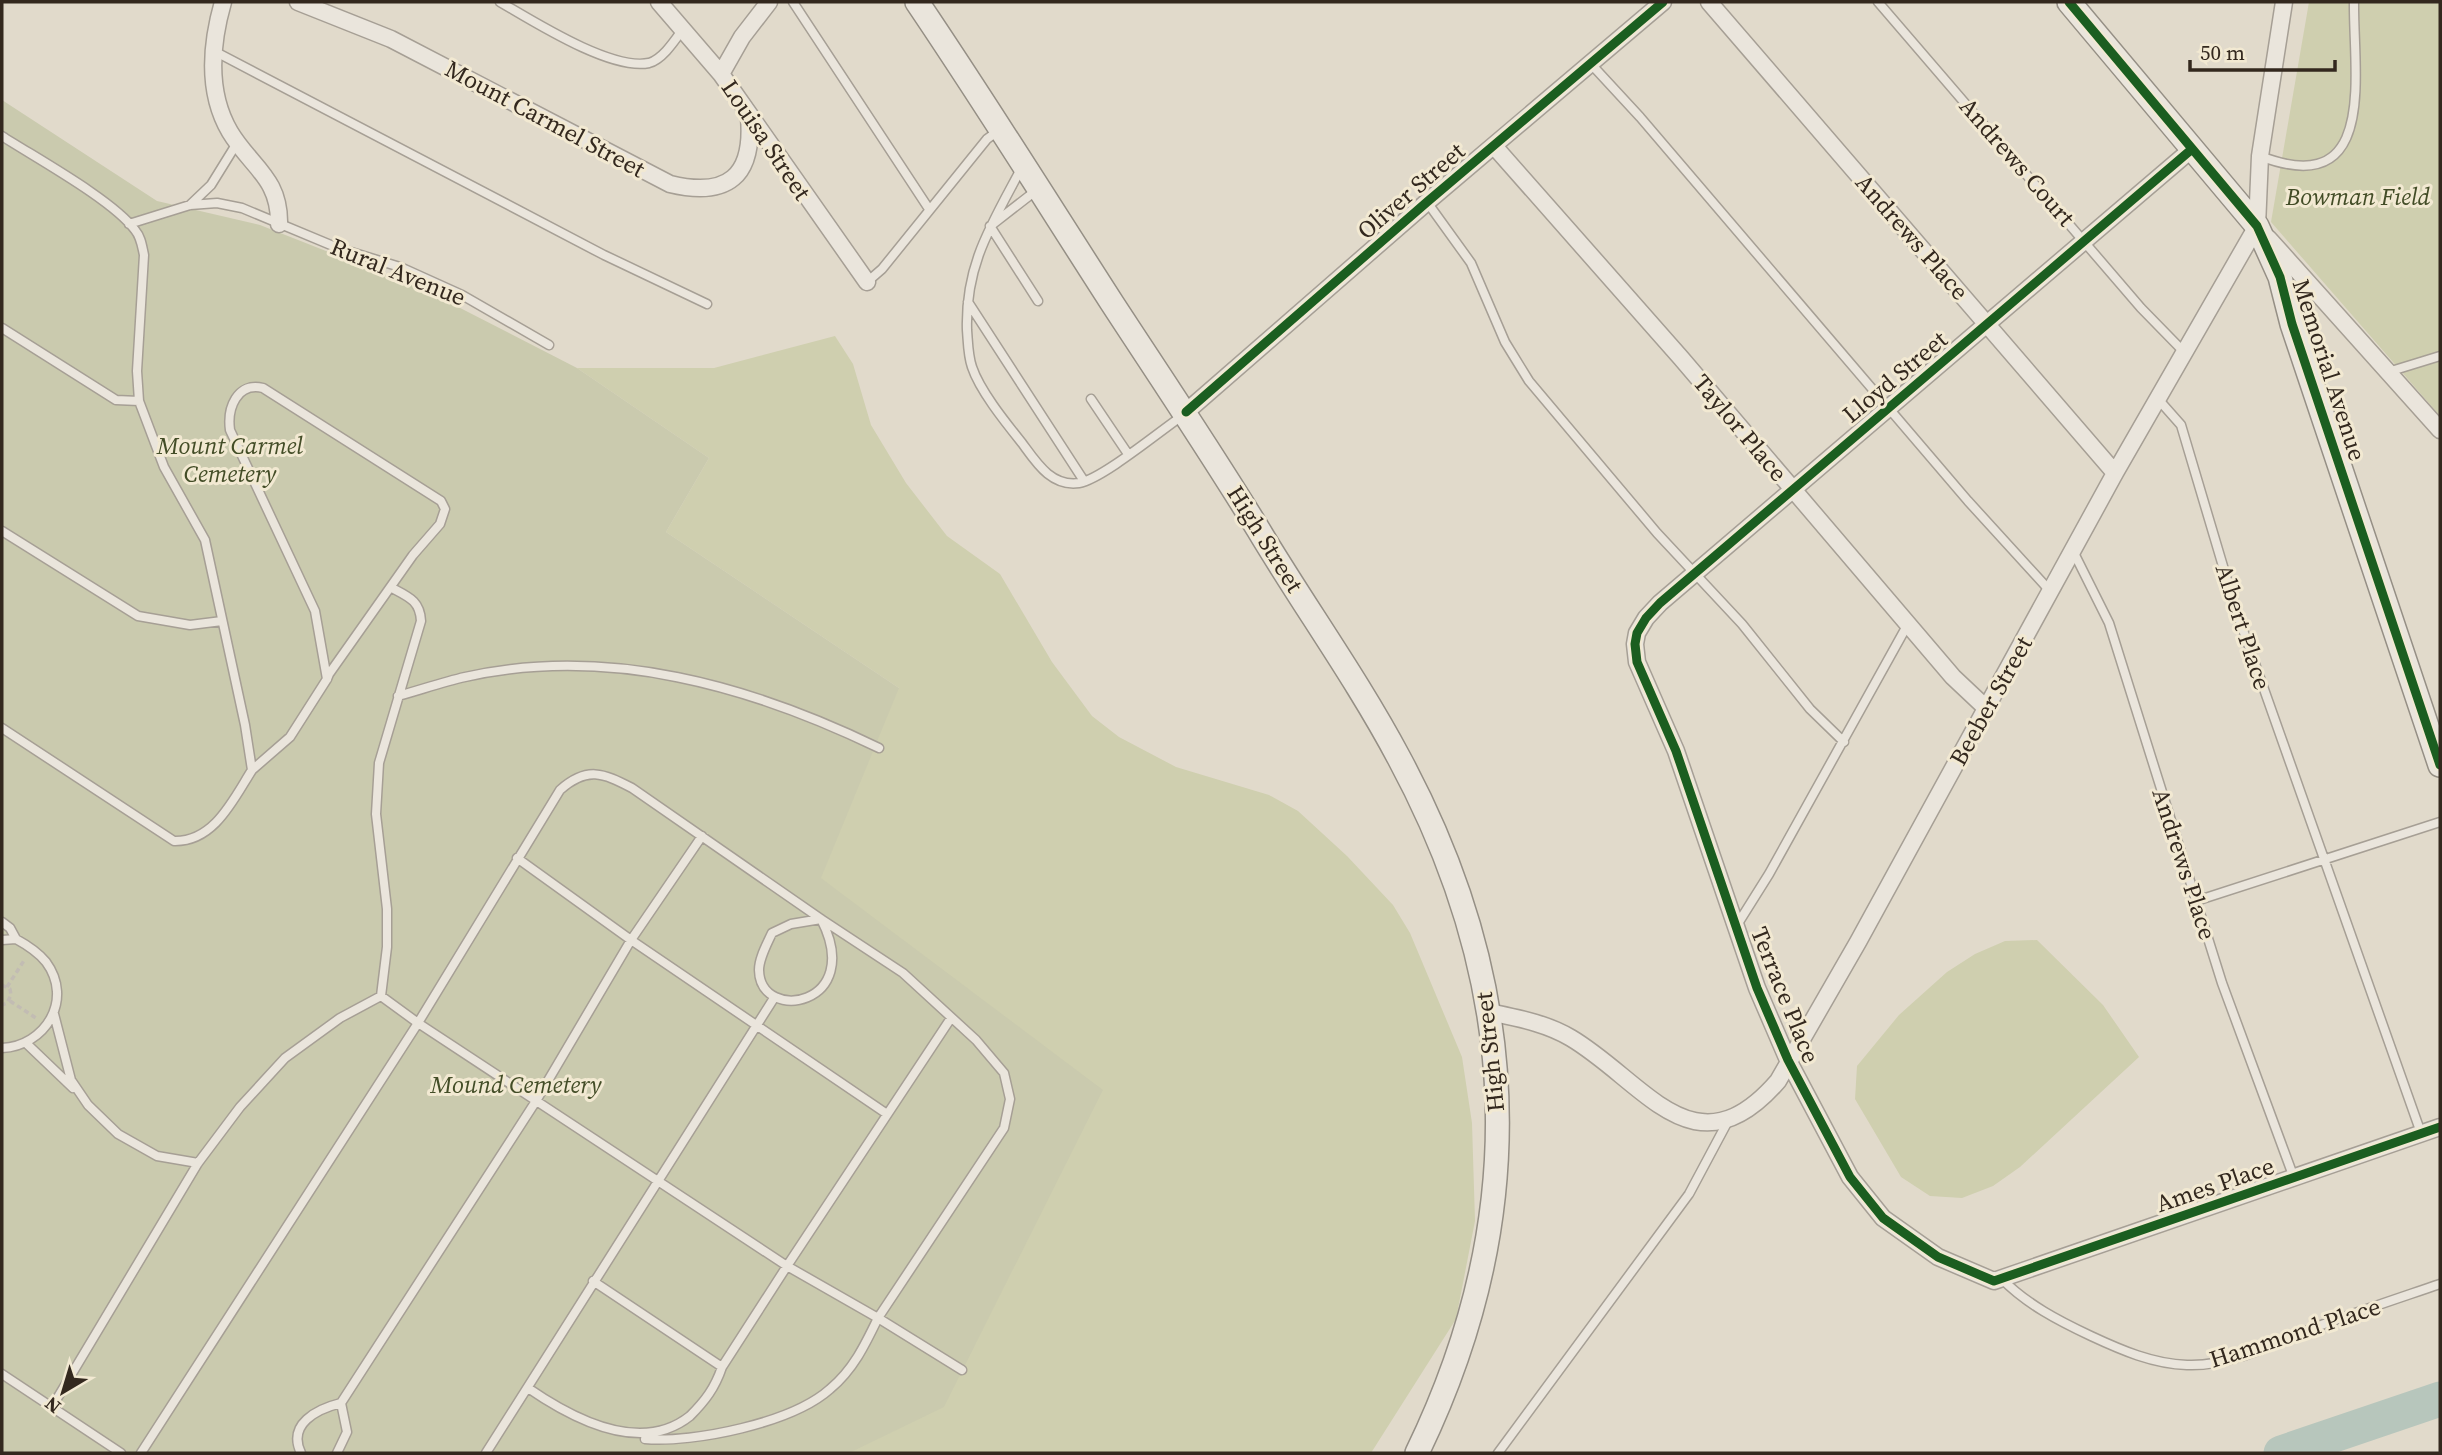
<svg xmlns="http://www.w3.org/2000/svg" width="2442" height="1455" viewBox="0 0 2442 1455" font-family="'Source Serif 4',serif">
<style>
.green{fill:#cfcfaf}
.cemetery{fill:#cacaae}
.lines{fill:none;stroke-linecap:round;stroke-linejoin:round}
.river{stroke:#b7c6bc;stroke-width:35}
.lane-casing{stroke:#a69f95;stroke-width:11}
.street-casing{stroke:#a69f95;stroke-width:19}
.secondary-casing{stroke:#958f85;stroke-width:26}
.path{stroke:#c2bcb3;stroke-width:3.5;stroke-dasharray:5 3.5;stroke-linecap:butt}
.lane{stroke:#eae5dc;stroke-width:8}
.street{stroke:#eae5dc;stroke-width:16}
.secondary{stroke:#eae5dc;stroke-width:23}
.cycleway-casing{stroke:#f2e9d2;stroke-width:13}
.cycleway{stroke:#1b5e20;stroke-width:9}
.labels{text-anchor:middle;stroke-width:6;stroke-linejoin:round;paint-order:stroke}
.street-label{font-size:24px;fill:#33281e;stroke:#f2e9d2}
.park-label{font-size:24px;font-style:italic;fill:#434d27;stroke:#f2e9d2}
</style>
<rect width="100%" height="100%" fill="#e1dacb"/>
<path class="green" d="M2309,2H2440V416L2271,222Z
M835,336L853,364L871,425L906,483L947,536L1000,574L1052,662L1092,716L1119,737L1176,767L1269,795L1298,811L1347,856L1393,905L1410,933L1462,1057L1472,1123L1475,1221L1456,1319L1371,1453H659L544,677L899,688L666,532L709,458L577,368H714Z
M2037,940L2103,1005L2139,1057L2020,1167L1993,1186L1962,1198L1930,1196L1901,1177L1855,1099L1857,1066L1899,1015L1947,972L1975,954L2005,941Z"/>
<path class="cemetery" d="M2,100L157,201L260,225L425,290L577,368L709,458L666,532L899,688L821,878L1103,1090L944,1407L849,1453H2Z"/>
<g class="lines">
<path class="river" d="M2281,1453L2440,1399"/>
<defs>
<path id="lane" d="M500,2C533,21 611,71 649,63C663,59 675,40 683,29
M793,2L929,209
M1878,2L2141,308L2184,352
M214,51L604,255L707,304
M1591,64L1640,117L1968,501L2051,592
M2,136C36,158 113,200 135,230C141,237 142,246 144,255L137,371L139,401
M2260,156C2379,202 2353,73 2354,2
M1022,167C992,224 965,264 967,330C968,342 968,356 972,367C980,391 1006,423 1022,443C1036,462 1051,487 1079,483C1102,479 1160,431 1182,416
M1427,202L1471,263L1505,342L1529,381L1657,533L1742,624L1810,709L1844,742
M190,205L211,185L237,143
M129,224L190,205L217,203L242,208L338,248L400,267L462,295L549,345
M993,224L1038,189
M990,226L1038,301
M867,282L882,269L987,139L998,131
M968,302L1084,481
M2,328L116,400L139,401L164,467L205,540L245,725L252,770C233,800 214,842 174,841L2,728
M2388,372L2440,356
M1091,399L1128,454
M2158,399L2181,425L2236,610L2421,1133
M2,531L138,616L190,625L222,621
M2073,551L2109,623L2222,983L2294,1178
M398,696C420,690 443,682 465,677C608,645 751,686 879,748
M252,770L290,737L327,679L329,674L413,555L440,524L445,509L441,501L263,388C237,382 227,408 230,430L315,611L327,679
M517,858L631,940L887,1114
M2196,901L2440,822
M821,919C866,1006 760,1024 759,970C759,958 767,944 772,933L791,924Z
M2,922L10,928L16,939
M1737,925L1769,874L1908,624
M2,940L16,939C27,945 38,952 46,962C74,1000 45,1046 2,1048
M381,996L387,947V909L376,814L379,763L421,621C420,601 409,597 392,588
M54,1014L71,1080L88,1105L118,1134L157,1156L198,1163
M27,1044L73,1088
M2001,1278C2026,1304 2059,1321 2091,1336C2121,1350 2153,1364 2187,1365C2233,1367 2282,1340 2324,1324C2363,1310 2402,1297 2440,1284
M593,1281L722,1367L787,1266L418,1023L560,790C587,766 603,773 632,788L821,919L903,973L976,1040L1004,1073L1010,1099L1004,1128L878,1318L787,1266L951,1018
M2,1374L121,1453
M528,1388C573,1419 641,1455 690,1416C705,1401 715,1388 722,1367
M52,1407L198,1163L240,1107L285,1058L340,1018L381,996L418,1023L141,1453
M645,1439C694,1443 792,1423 830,1389C853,1370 865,1345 878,1318L962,1370
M301,1453C287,1424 317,1409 341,1403L536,1101L631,940L702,836
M337,1453L347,1432L341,1403
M486,1453L774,998
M1498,1453L1689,1194L1728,1121"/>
<path id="street" d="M223,2C211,44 207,93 230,132C251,167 280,178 279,224
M298,2L391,39L670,184C728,198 754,176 749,117
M659,2L721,74L867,282
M1709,2L2115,473
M721,74L742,37L769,2
M1494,146L1681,358L1953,677L1987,709
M2192,149L1660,603L1646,618L1637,633L1635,644L1637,662L1676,751L1757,988L1788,1060L1850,1177L1883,1218L1938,1257L1994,1281L2440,1127
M2268,238L2440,430
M1186,412L1427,202L1663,2
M1489,1012C1517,1018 1546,1023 1571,1038C1645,1082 1695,1177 1778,1081L1858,942L2115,473L2257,226L2260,156L2284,2"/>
<path id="secondary" d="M917,2C984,101 1047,202 1112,303C1161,378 1211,452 1258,529C1304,606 1357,679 1399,758C1523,988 1531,1218 1417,1453
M2069,2L2257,226L2280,277L2292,324L2440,765"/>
</defs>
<use href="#lane" class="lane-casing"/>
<use href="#street" class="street-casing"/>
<use href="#secondary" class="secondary-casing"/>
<path class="path" d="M2,985L10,989L11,995L7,1003L2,1005
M7,987L25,959
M10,1001L36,1018"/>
<use href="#lane" class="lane"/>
<use href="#street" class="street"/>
<use href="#secondary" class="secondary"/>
<defs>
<path id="cycleway" d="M2069,2L2257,226L2280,277L2292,324L2440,765
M2192,149L1660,603L1646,618L1637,633L1635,644L1637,662L1676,751L1757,988L1788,1060L1850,1177L1883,1218L1938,1257L1994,1281L2440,1127
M1186,412L1427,202L1663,2"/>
</defs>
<use href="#cycleway" class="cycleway-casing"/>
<use href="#cycleway" class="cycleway"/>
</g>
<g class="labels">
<g class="street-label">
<text transform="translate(545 119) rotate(28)" y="8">Mount Carmel Street</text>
<text transform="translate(766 140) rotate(56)" y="8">Louisa Street</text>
<text transform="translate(2017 162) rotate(49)" y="8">Andrews Court</text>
<text transform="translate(1411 191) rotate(-41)" y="8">Oliver Street</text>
<text transform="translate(1912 237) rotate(49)" y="8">Andrews Place</text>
<text transform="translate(398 272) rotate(22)" y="8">Rural Avenue</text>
<text transform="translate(2329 370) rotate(72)" y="8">Memorial Avenue</text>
<text transform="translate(1895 377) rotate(-40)" y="8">Lloyd Street</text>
<text transform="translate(1740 428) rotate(50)" y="8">Taylor Place</text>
<text transform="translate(1265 539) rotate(58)" y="8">High Street</text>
<text transform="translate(2243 627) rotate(72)" y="8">Albert Place</text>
<text transform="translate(1991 701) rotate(-61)" y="8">Beeber Street</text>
<text transform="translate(2184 864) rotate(72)" y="8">Andrews Place</text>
<text transform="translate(1785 995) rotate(68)" y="8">Terrace Place</text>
<text transform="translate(1490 1052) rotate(-96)" y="8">High Street</text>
<text transform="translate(2215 1185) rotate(-19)" y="8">Ames Place</text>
<text transform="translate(2295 1333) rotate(-18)" y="8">Hammond Place</text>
</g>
<g class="park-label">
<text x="2358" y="205">Bowman Field</text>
<text x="230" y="454">Mount Carmel<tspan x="230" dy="28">Cemetery</tspan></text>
<text x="516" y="1093">Mound Cemetery</text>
</g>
</g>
<rect width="2442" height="1455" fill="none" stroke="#33281e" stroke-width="7"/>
<g transform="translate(63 1392) rotate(218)" stroke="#f2e9d2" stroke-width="5" paint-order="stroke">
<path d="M0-5L12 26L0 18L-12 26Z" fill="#33281e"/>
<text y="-10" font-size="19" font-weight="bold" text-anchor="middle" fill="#33281e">N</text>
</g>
<path d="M2190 60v10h145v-10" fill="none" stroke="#33281e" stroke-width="3.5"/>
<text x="2200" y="60" font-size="21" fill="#33281e" stroke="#f2e9d2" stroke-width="5" paint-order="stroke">50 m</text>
</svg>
